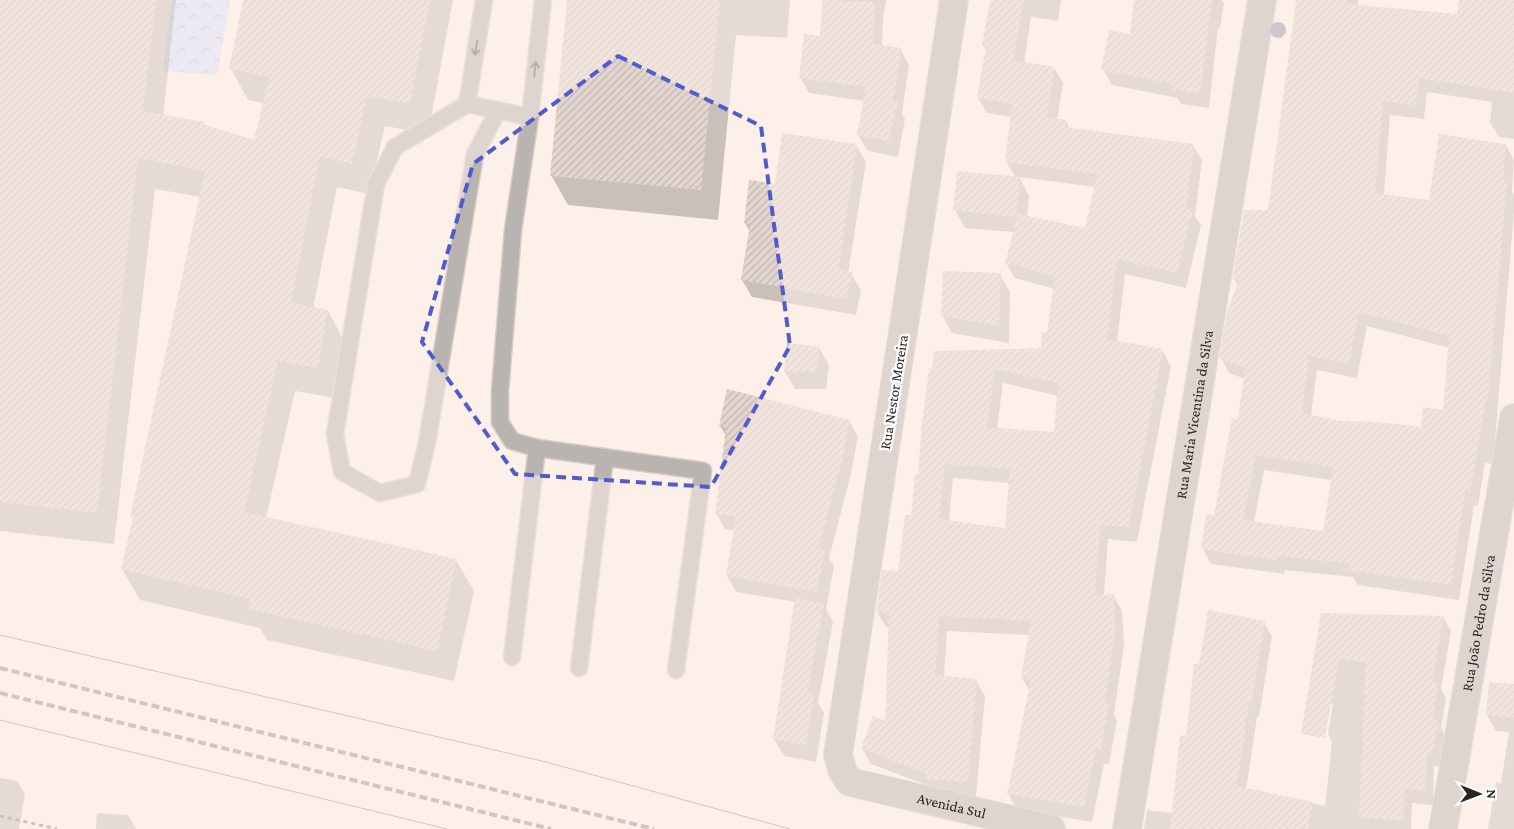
<svg xmlns="http://www.w3.org/2000/svg" width="1514" height="829" viewBox="0 0 1514 829" font-family="'Crimson Pro',serif">
<style>
.forest{fill:url(#forest-crowns)}
.shadow{fill:#0003;fill-rule:evenodd}
.building{fill:url(#building-hatch);fill-rule:evenodd}
.lines{fill:none;stroke-linecap:round;stroke-linejoin:round}
.service-casing{stroke:#d7cbc5;stroke-width:19}
.minor-casing{stroke:#d7cbc5;stroke-width:30}
.path{stroke:#938a85;stroke-width:3;stroke-dasharray:4 4;stroke-linecap:butt}
.service{stroke:#bab4b1;stroke-width:16}
.minor{stroke:#bab4b1;stroke-width:28}
.tram{stroke:#9d948f;stroke-width:1}
.rail{stroke:#9d948f;stroke-width:4;stroke-dasharray:8 4;stroke-linecap:butt}
.tree{fill:#9695ae}
.oneway{stroke:#6a6562}
.marked{fill:none;stroke:#505bd1;stroke-width:4;stroke-dasharray:10 6;stroke-linejoin:round}
.labels{text-anchor:middle;stroke-width:4.5;stroke-linejoin:round;paint-order:stroke}
.street-label{font-size:15px;fill:#292522;stroke:#fff}
</style>
<defs>
<pattern id="forest-crowns" width="20" height="18" patternUnits="userSpaceOnUse" patternTransform="scale(1.25)"><rect width="20" height="18" fill="#d8e0ff"/><path d="M2 6a3 3 0 1 1 6 0M12 15a3 3 0 1 1 6 0" fill="none" stroke="#b9c0da"/></pattern>
<pattern id="building-hatch" width="6" height="6" patternUnits="userSpaceOnUse" patternTransform="scale(1.25)"><rect width="6" height="6" fill="#e3d6cf"/><path d="M-1 1l2-2M0 6l6-6M5 7l2-2" fill="none" stroke="#c3b8b1"/></pattern>
</defs>
<rect width="100%" height="100%" fill="#fdf0e9"/>
<path class="forest" d="M172,0H230L217,75L163,71Z"/>
<path class="shadow" d="M0,0H176L163,116L205,123L207,127L255,142L264,103L248,100L231,69L244,0H453L428,134L385,126L369,194L337,187L313,309L328,311L345,342L335,398L295,391L266,518L456,560L474,591L454,681L267,640L260,628L140,600L122,569L134,520L132,517L201,197L155,189L114,544L0,531Z
M568,0H790L787,38L736,35L718,220L568,205L551,175Z
M828,0H886L883,19L882,46L900,49L909,65L902,114L905,119L898,157L868,151L858,135L865,101L809,93L800,77L822,38Z
M991,0H1061L1058,21L1031,17L1024,63L1054,68L1063,83L1057,120L1066,121L1070,129L1193,145L1202,160L1195,216L1201,225L1186,288L1125,274L1117,342L1162,350L1171,366L1137,542L1108,539L1104,596L1113,595L1122,611L1124,645L1114,714L1117,720L1109,764H1104L1092,822L1017,809L1008,794L1030,692L1022,678L1030,635L947,631L944,677L976,681L985,696L976,796L936,793L932,787L871,764L862,748L886,723L889,628L886,627L877,612L883,572H899L912,517L920,476L930,370L1042,349L1048,335L1055,289L1015,278L1006,263L1015,232L965,228L955,210L958,172L1016,178L1006,161L1012,117L987,113L978,98L986,50L983,45ZM1019,177L1095,187L1086,230L1027,218L1029,196ZM1003,383L1058,396L1055,433L997,429ZM953,478L1010,483L1006,529L949,522Z
M1136,0H1222L1224,3L1220,28H1218L1209,108L1181,104L1178,98L1112,85L1103,69L1131,36Z
M1297,0H1358V6L1458,15L1460,0H1514V139L1499,137L1490,122L1492,102L1427,92L1424,119L1390,115L1384,195L1430,201L1506,145L1514,160L1512,191L1514,195V212L1493,464L1485,463L1478,506H1474L1459,600L1358,585L1353,577L1285,570L1284,574L1211,564L1203,549L1215,517L1239,420L1245,379L1229,373L1221,358L1238,286L1234,279L1269,212ZM1367,326L1450,348L1444,411L1422,429L1342,422L1311,416L1317,370L1357,378ZM1264,470L1332,480L1324,533L1254,522Z
M856,145L866,162L848,273L851,274L861,290L856,315L752,297L742,280L750,232L745,223L776,185Z
M1000,275L1010,292L1009,343L952,333L942,315Z
M788,345L819,348L829,366L826,389H795L785,372Z
M849,421L858,437L850,478L829,558L834,566L826,609L833,622L818,703L824,713L816,762L784,756L774,739L796,602L736,592L727,576L735,531L725,529L716,513L726,436L720,426Z
M1322,615L1443,617L1451,631L1441,689L1446,698L1441,728L1446,736L1440,767L1434,766L1433,805L1412,803L1411,829H1144L1147,810L1173,813L1200,666L1264,622L1272,636L1259,717H1257L1246,790L1325,806L1332,742L1328,734L1333,704L1318,702Z
M1514,686V829H1488L1496,782L1501,783L1509,732L1496,731L1487,715Z
M0,778L17,781L25,794L19,829H0Z
M97,813L128,815L136,829H96Z"/>
<path class="building" d="M0,0H156L143,111L205,122V125L254,140L269,77L229,69L243,0H430L410,104L367,96L352,164L320,156L291,303L328,310L318,368L278,361L244,512L457,559L437,651L248,609L250,599L121,569L133,517H130L205,171L138,158L97,513L0,502Z
M567,0H720L701,190L550,176Z
M822,0L875,2L873,44L901,48L893,101L897,102L889,141L857,135L866,87L799,78L804,34L820,36Z
M990,0H1024L1013,60L1055,67L1047,117L1066,120L1065,127L1194,144L1186,209H1193L1177,273L1117,259L1107,339L1163,349L1129,527L1100,525L1095,595L1114,594L1115,629L1105,703L1109,704L1101,750L1096,749L1084,807L1007,794L1031,680L1021,678L1031,621L939,616L935,675L977,679L968,782L926,779V774L861,748L873,716L885,721L889,613L876,612L882,570L898,571L905,515H911L915,474H918L922,422L929,368L932,369L934,351L1041,348L1042,332L1047,333L1055,276L1005,263L1018,214L1085,228L1097,174L1005,162L1012,104L977,98L986,46L982,45ZM995,369L1058,383L1054,432L987,427ZM945,464L1010,469L1005,528L939,519Z
M1134,0H1212L1200,93L1171,89L1172,84L1101,70L1109,30L1130,34Z
M1296,0H1348V4L1457,14L1459,0H1514V93L1419,78L1416,105L1383,101L1375,193L1429,200L1439,134L1506,144L1503,181H1507L1488,399L1486,398L1470,492L1466,491L1463,507L1451,585L1348,570V563L1277,556L1276,560L1201,549L1206,514L1214,515L1232,418L1238,419L1245,368L1219,359L1227,312L1239,280H1232L1244,210H1268ZM1359,312L1449,336L1443,410L1423,407L1421,427L1380,422L1342,421L1302,413L1309,356L1349,364ZM1256,455L1333,467L1323,531L1243,520Z
M782,133L857,144L838,270L852,272L847,299L741,280L750,224L744,223L749,180L775,184Z
M957,171L1020,177L1016,217L953,210Z
M943,271L1001,273L999,326L941,316Z
M787,343L820,347L817,371L784,372Z
M727,389L850,420L842,461L818,548L825,549L817,592L726,576L736,516L715,514L726,428L719,426Z
M795,598L824,603L807,693L814,694L806,745L773,739Z
M1208,610L1265,621L1251,703H1249L1237,786L1313,802L1308,829H1170L1180,735L1186,736L1194,664H1199Z
M1321,613L1444,616L1432,681L1438,683L1433,720L1439,721L1432,753L1427,752L1425,791L1405,789L1403,820L1359,818L1366,662L1339,659L1325,738L1301,734Z
M1489,682L1514,684V718L1486,715Z"/>
<g class="lines">
<defs>
<path id="service" d="M543,0L530,117L513,230L500,391V422L512,441L537,448L703,471L676,670
M467,104L484,0
M498,110L475,154L427,443L417,484L380,493L342,472L335,434L376,184L395,147L467,104L530,117
M512,657L537,448
M579,668L605,457"/>
<g id="minor">
<path id="s1" d="M954,0L838,755L843,772L850,782L1051,829"/>
<path id="s2" d="M1127,829L1262,0"/>
<path id="s3" d="M1443,829L1514,418"/>
</g>
</defs>
<use href="#service" class="service-casing"/>
<use href="#minor" class="minor-casing"/>
<path class="path" d="M0,816L57,829"/>
<use href="#service" class="service"/>
<use href="#minor" class="minor"/>
<path class="tram" d="M0,635L546,762L790,829
M0,720L447,829"/>
<path class="rail" d="M0,668L654,829
M0,693L551,829"/>
</g>
<circle class="tree" cx="1278" cy="30" r="8"/>
<defs><path id="oneway-shaft" d="M-6 0H5M1.5-3L5.5 0L1.5 3" fill="none" stroke-width="1.6" stroke-linecap="round" stroke-linejoin="round" transform="scale(1.25)"/></defs>
<g class="oneway">
<use href="#oneway-shaft" transform="translate(476 48) rotate(99)"/>
<use href="#oneway-shaft" transform="translate(535 69) rotate(-84)"/>
</g>
<path d="M0 0H1514V829H0ZM618,56L761,126L790,346L711,487L515,474L422,342L473,164Z" fill="#fdf0e9" fill-opacity=".55" fill-rule="evenodd"/>
<path class="marked" d="M618,56L761,126L790,346L711,487L515,474L422,342L473,164Z"/>
<g class="labels">
<g class="street-label">
<text transform="translate(894 392) rotate(-81)" y="5">Rua Nestor Moreira</text>
<text dy="5" stroke="none"><textPath href="#s2" startOffset="420">Rua Maria Vicentina da Silva</textPath></text>
<text dy="5" stroke="none"><textPath href="#s3" startOffset="209">Rua João Pedro da Silva</textPath></text>
<text dy="5" stroke="none"><textPath href="#s1" startOffset="898">Avenida Sul</textPath></text>
</g>
</g>
<g transform="translate(1479 794) rotate(91)" stroke="#ffffff" stroke-width="4" paint-order="stroke">
<path d="M0-4L9 19L0 12L-9 19Z" fill="#292522"/>
<text y="-8" font-size="14" font-weight="bold" text-anchor="middle" fill="#292522">N</text>
</g>
</svg>
